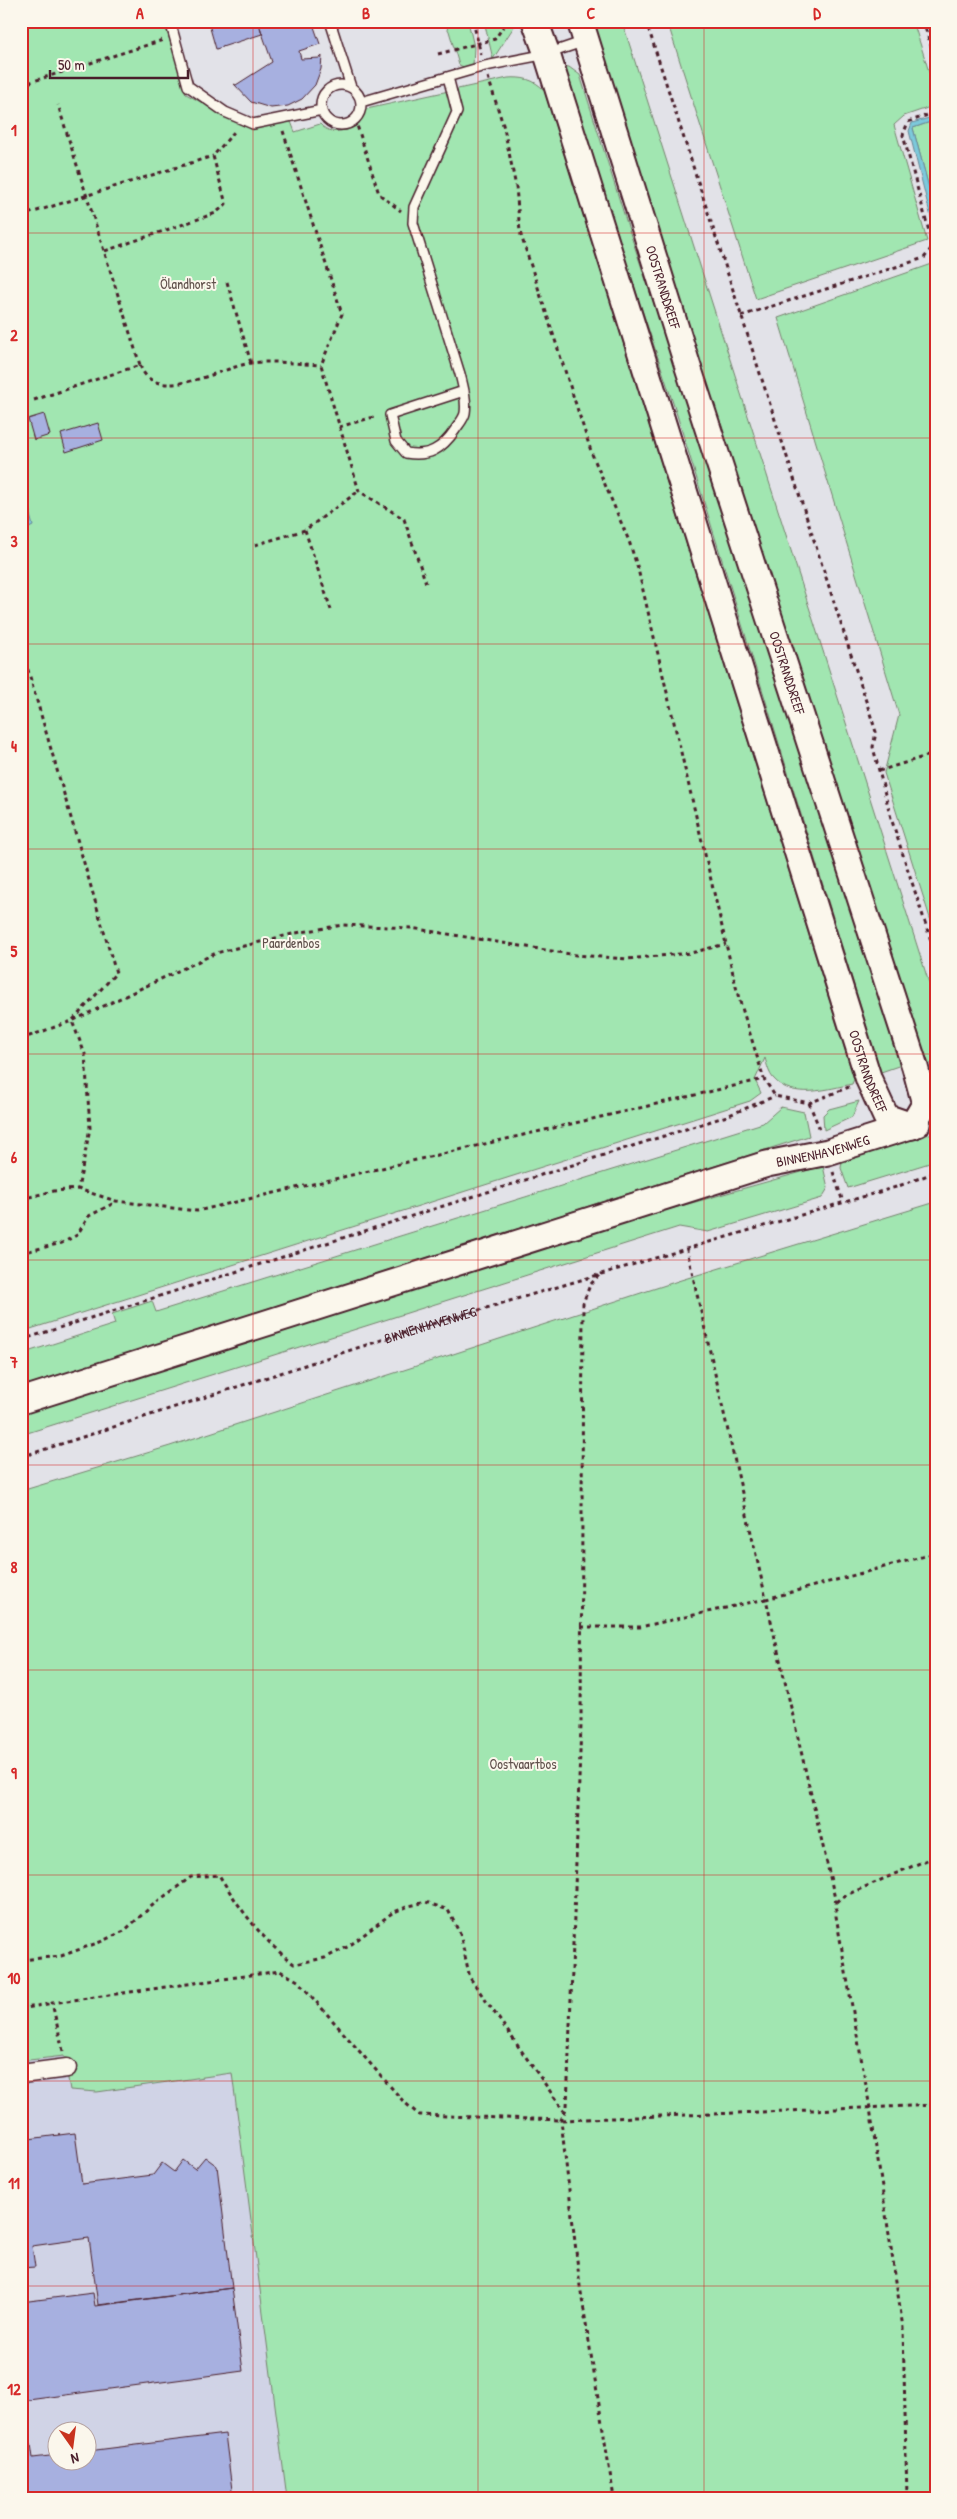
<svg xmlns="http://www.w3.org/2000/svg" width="957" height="2519" viewBox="0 0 957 2519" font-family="'Patrick Hand',sans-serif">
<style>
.built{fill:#d0d3e6;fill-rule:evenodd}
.green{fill:#a1e6b1;stroke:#76826e}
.water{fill:#7cc9db;stroke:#688595}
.building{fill:#a7b0e0;stroke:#4a1f2b}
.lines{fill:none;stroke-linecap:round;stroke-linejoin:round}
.lane-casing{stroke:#4a1f2b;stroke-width:12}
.street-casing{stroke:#4a1f2b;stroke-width:21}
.secondary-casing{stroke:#4a1f2b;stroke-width:29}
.path{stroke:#4a1f2b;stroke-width:3;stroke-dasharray:4 4;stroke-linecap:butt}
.lane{stroke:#fbf7ec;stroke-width:9}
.street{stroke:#fbf7ec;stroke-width:18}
.secondary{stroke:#fbf7ec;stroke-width:25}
.grid{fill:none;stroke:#d62828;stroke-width:1;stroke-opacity:0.55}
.labels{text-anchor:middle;stroke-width:4;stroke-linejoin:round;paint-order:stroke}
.park-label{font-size:14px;fill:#60514c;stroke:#fbf7ec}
.street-label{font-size:14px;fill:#4a1f2b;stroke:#fbf7ec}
.neatline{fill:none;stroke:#d62828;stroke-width:2}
.grid-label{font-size:16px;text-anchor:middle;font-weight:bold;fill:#d62828}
</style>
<rect width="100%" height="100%" fill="#e2e2e8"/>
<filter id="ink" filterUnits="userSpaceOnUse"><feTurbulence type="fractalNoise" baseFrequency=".02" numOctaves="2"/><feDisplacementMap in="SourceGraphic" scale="10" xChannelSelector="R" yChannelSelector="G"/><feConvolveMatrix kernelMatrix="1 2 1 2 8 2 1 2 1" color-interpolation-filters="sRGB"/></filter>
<g filter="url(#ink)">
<path class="built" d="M234,2021L297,2498H21V2045ZM58,2432H88V2462H58Z"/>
<path class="green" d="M21,21H164L186,94L253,130L290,119L295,132L320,124C334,140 358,128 362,110L508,78C522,77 534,79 544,90L854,1079L852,1084C828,1089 793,1100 774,1079C769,1074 767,1065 765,1058L755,1080L761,1093L750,1101L21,1332V532L28,530L31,512L21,482Z
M443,21H468L474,47L473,66L466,68L459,65L449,31Z
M487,21H514L515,25L493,59L485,25Z
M589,21H622L936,1005V1061L927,1065Z
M667,21H913L936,94V105L904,116L894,125L927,241L756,299Z
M561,66L569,67L580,75L629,230L910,1062L881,1072L677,415Z
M936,120V214L913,128Z
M935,263L936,266V937L884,773L899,715L778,318Z
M859,1101L852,1117L824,1130L823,1115L829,1109Z
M781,1107L804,1112L809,1136L21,1387V1354L115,1324L112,1314L152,1301L156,1312L763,1123Z
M936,1132V1161L848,1188L841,1168L842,1161Z
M823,1166L828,1188L822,1198L708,1232L679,1227L21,1435V1412L642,1217Z
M936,1202V2498H287L232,2073L97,2092L70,2090L64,2056L21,2061V1491L170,1446L681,1280Z"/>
<path class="water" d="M936,116V120L913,128L936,214V237L909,131L912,123Z
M21,482L33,526L21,532Z"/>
<path class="building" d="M208,21H312L320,44L299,51L301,59L320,58L322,56L321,69L315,85L302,99L288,106L271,108L251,102L234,84L236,85L272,62L260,27L262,34L216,49Z
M44,414L50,435L34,440L28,419Z
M98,423L103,440L66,452L61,434Z
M59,2133V2135L75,2133L82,2184L153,2175L162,2163L174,2172L183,2160L195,2169L205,2157L217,2166L232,2288L98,2305L89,2238L32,2246L35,2267L21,2268V2140L59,2135Z
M232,2288L243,2371L21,2401V2302L93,2293L95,2306Z
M225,2434L233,2498H21V2446L31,2444L33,2458L58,2455V2462H88V2451Z"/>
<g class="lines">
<defs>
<path id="lane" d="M170,21L188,86L225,112L253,124L322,110
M330,21L351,87
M448,77L457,112L414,207L413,223L460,374C463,386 467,400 465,413C464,419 458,425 455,430C442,449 429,457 406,453L396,441L390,415L464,391
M321 105a20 20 0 1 1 40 0a20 20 0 1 1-40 0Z
M361,102L485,66L547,54L585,41"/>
<path id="street" d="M21,2074L67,2068"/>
<g id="secondary">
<path id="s2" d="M535,21L547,54L869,1080L886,1117L912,1126"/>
<path id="s3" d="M580,21L688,367L915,1067L925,1104L912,1126"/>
<path id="s4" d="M21,1401L767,1164L828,1152L917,1124"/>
</g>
</defs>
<use href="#lane" class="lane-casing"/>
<use href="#street" class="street-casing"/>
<use href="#secondary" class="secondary-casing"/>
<g class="path">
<path d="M473,21L481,55"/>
<path d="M646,21L876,732L873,747L891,818L936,956"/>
<path d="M923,21L936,61"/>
<path d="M438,54L495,39L507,21"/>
<path d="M488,77L504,128L516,187L520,232L592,454L629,541L638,569L738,995L764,1079L775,1096L809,1103L849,1087"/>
<path d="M21,85L163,40"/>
<path d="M355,119L379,194L401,211"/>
<path d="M283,131L342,314L321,365L359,491L404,519L426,583"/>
<path d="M21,216L213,156"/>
<path d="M933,246L936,255"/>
<path d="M105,251L216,213L226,204L213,156L235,131"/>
<path d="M227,282L251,363"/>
<path d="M741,316L924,258L933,246L903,135L908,122L936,112"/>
<path d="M140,365C154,407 222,367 251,363C273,360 298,364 321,365"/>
<path d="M34,400L140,365L58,105"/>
<path d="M339,427L377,416"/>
<path d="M305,530L332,613"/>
<path d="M255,545L305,530L359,491"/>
<path d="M21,646L116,973L72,1021L85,1054L90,1128L78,1189L116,1201L197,1211L764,1079"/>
<path d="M879,771L936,753"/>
<path d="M21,1039L72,1021L216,953L296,933L343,925L411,928L576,955L627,959L691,953L726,944"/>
<path d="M809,1103L821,1132"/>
<path d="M833,1172L843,1202"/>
<path d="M21,1199L54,1191L78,1189"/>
<path d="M21,1253L62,1243L77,1235L89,1216L116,1202"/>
<path d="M599,1275L590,1285L583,1303L581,1725L567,2107L561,2120L580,2286L614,2498"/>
<path d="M21,1340L727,1116L775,1096"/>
<path id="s1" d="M21,1457L425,1326L896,1187L936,1172"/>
<path d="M581,1627H640L766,1599L687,1250"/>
<path d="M837,1902L844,1896L936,1856"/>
<path d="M21,1960L61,1956L100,1942L124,1931L154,1904L191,1877L219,1875C240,1909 262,1940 294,1964L325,1958L349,1946L392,1913L409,1906L426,1902L448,1910L460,1934L470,1978L564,2111"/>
<path d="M21,2009L52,2003"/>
<path d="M63,2051L52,2003L280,1971L298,1981L403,2101L419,2115L561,2120L936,2105"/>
<path d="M907,2498L903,2328L870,2108L836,1916V1903L766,1599L936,1553"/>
</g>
<use href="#lane" class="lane"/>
<use href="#street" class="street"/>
<use href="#secondary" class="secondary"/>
</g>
</g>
<path class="grid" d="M253,21V2498M478,21V2498M704,21V2498M21,233H936M21,438H936M21,644H936M21,849H936M21,1054H936M21,1260H936M21,1465H936M21,1670H936M21,1875H936M21,2081H936M21,2286H936"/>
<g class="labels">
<g class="park-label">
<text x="188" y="289">Ölandhorst</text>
<text x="291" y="948">Paardenbos</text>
<text x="523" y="1769">Oostvaartbos</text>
</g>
<g class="street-label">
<text dy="5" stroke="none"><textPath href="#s3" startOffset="279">OOSTRANDDREEF</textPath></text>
<text dy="5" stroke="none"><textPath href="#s3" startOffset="684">OOSTRANDDREEF</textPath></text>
<text dy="5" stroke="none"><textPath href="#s2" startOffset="1102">OOSTRANDDREEF</textPath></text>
<text dy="5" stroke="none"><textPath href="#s4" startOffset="840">BINNENHAVENWEG</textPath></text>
<text dy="5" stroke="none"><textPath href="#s1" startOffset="430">BINNENHAVENWEG</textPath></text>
</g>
</g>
<rect width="957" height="2519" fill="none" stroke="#fbf7ec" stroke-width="55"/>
<g transform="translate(72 2446) rotate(166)"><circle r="24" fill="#fbf7ec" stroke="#b4a19f"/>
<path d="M0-4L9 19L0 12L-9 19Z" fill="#c8321e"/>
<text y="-8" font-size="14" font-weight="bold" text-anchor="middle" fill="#4a1f2b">N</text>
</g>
<path d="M50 70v8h138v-8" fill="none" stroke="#4a1f2b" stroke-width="2.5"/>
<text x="58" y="70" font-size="15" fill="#4a1f2b" stroke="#fbf7ec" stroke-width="4" paint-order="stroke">50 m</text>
<rect x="28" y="28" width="902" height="2464" class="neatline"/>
<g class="grid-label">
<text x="140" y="19">A</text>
<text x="366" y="19">B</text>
<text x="591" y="19">C</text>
<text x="817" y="19">D</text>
<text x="14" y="136">1</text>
<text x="14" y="341">2</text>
<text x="14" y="547">3</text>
<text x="14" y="752">4</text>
<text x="14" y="957">5</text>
<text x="14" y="1163">6</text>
<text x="14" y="1368">7</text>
<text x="14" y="1573">8</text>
<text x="14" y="1779">9</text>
<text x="14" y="1984">10</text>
<text x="14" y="2189">11</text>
<text x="14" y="2395">12</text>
</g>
</svg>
